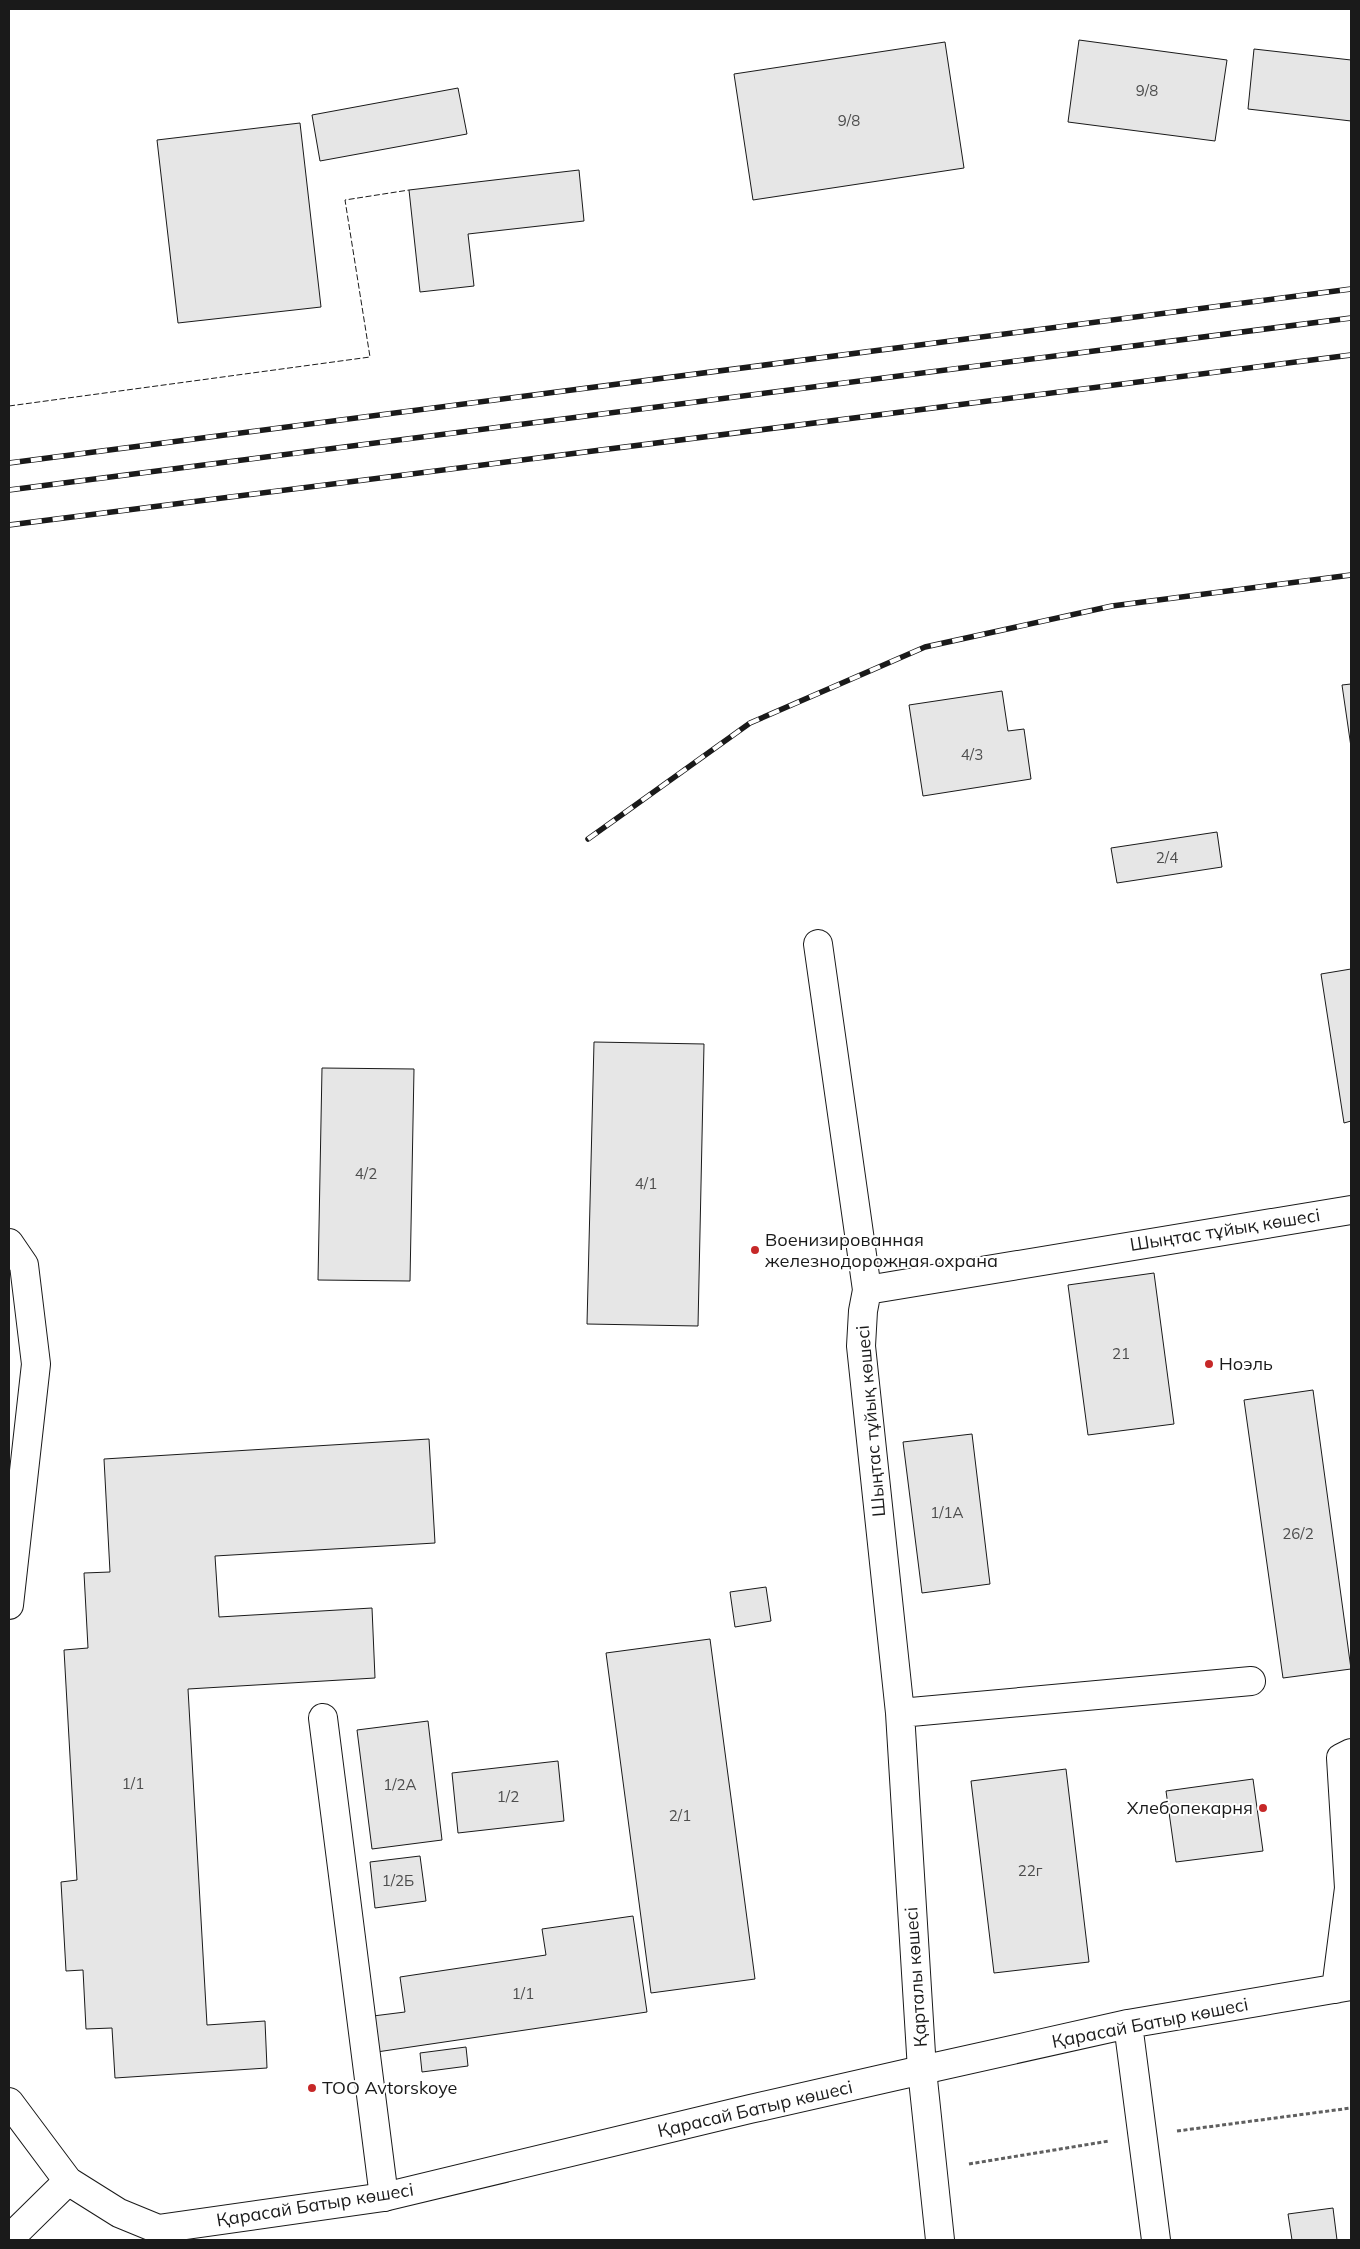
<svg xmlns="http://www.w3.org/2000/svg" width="1360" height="2249" viewBox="0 0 1360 2249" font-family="Mulish,sans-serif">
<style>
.building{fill:#e6e6e6;stroke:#1a1a1a}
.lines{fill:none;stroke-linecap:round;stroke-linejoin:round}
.minor-casing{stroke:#1a1a1a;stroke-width:30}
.major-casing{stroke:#1a1a1a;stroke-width:30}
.path{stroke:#5f5f5f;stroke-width:3;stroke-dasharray:4 2.5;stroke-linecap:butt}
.minor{stroke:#fff;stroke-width:28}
.major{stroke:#fff;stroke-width:28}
.rail-casing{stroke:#1a1a1a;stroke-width:5.5}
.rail{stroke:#fff;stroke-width:4;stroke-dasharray:11;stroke-linecap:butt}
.fence{stroke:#1a1a1a;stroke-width:1;stroke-dasharray:6 2.5;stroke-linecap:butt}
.poi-dot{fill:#c62828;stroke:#fff;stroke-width:2}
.labels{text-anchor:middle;stroke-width:4;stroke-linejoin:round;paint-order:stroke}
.number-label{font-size:15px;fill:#4d4d4d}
.street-label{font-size:18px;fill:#1a1a1a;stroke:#fff}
.poi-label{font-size:18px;fill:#1a1a1a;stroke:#fff;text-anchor:start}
</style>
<rect width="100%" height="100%" fill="#fff"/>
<path class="building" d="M1079,40L1227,60L1215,141L1068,122Z
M945,42L964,168L753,200L734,74Z
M1254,49L1351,60V121L1248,109Z
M458,88L467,134L320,161L312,115Z
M300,123L321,307L178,323L157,140Z
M579,170L584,221L468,234L474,286L420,292L409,190Z
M1351,684V747L1342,685Z
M1002,691L1008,731L1024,729L1031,779L923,796L909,705Z
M1217,832L1222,867L1117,883L1111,848Z
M1351,969V1121L1344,1123L1321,974Z
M594,1042L704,1044L698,1326L587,1324Z
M322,1068L414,1069L410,1281L318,1280Z
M1154,1273L1174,1424L1088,1435L1068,1285Z
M1313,1390L1351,1669L1283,1678L1244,1400Z
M972,1434L990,1584L922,1593L903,1442Z
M429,1439L435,1543L215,1556L219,1617L372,1608L375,1678L188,1689L207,2025L265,2021L267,2068L115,2078L112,2028L86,2029L83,1970L66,1971L61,1882L77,1880L64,1650L88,1648L84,1573L110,1572L104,1459Z
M766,1587L771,1621L735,1627L730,1592Z
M710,1639L755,1979L651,1993L606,1653Z
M428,1721L442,1840L372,1849L357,1730Z
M558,1761L564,1821L458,1833L452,1773Z
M1066,1769L1089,1962L994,1973L971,1781Z
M1253,1779L1263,1851L1176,1862L1166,1791Z
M420,1856L426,1901L375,1908L370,1862Z
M633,1916L647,2012L370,2053L365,2017L405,2012L400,1977L546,1955L542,1929Z
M466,2047L468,2066L422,2072L420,2053Z
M1333,2208L1337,2240H1292L1288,2214Z"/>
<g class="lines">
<defs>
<path id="minor" d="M818,944L867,1290
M1351,1210L867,1290L863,1311L861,1346L900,1713L922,2070L1128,2024L1351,1986
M900,1713L1251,1681
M323,1718L384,2197
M1336,1989L1349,1888L1341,1758L1351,1753
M1128,2024L1156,2240
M9,2239L68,2181"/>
<path id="major" d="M9,1243L24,1265L36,1364L9,1605
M9,2102L68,2181L119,2213L158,2229L384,2197L750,2109L922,2070L940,2240"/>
</defs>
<use href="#minor" class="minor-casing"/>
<use href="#major" class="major-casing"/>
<path class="path" d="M1177,2131L1351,2108
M969,2164L1109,2141"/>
<use href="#minor" class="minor"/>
<use href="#major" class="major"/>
<defs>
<path id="rail" d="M9,463L1351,289
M9,490L1351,318
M9,525L1351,355
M588,839L750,723L925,647L1112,606L1351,575"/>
</defs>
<use href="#rail" class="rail-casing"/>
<use href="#rail" class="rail"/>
<path class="fence" d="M9,406L370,357L345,200L409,190"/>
</g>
<g class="poi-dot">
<circle cx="755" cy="1250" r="5"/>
<circle cx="1209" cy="1364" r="5"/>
<circle cx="1263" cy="1808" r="5"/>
<circle cx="312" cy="2088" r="5"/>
</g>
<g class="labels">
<g class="number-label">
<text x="1147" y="96">9/8</text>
<text x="849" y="126">9/8</text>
<text x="972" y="760">4/3</text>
<text x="1167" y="863">2/4</text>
<text x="366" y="1179">4/2</text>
<text x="646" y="1189">4/1</text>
<text x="1121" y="1359">21</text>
<text x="947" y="1518">1/1А</text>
<text x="1298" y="1539">26/2</text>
<text x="133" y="1789">1/1</text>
<text x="400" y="1790">1/2А</text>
<text x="508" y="1802">1/2</text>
<text x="680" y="1821">2/1</text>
<text x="1030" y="1876">22г</text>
<text x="398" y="1886">1/2Б</text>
<text x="523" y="1999">1/1</text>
</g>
<g class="street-label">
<text transform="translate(1225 1230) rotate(-9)" y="6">Шыңтас тұйық көшесі</text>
<text transform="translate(871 1421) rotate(-95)" y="6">Шыңтас тұйық көшесі</text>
<text transform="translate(916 1977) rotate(-94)" y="6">Қарталы көшесі</text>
<text transform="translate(1150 2023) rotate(-11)" y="6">Қарасай Батыр көшесі</text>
<text transform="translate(755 2109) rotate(-13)" y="6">Қарасай Батыр көшесі</text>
<text transform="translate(315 2205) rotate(-9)" y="6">Қарасай Батыр көшесі</text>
</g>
<g class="poi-label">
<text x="765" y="1246">Военизированная<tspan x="765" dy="21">железнодорожная охрана</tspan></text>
<text x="1219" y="1370">Ноэль</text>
<text x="1253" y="1814" text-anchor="end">Хлебопекарня</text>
<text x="322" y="2094">ТОО Avtorskoye</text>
</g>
</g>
<rect width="1360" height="2249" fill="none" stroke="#1a1a1a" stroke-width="20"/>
</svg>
